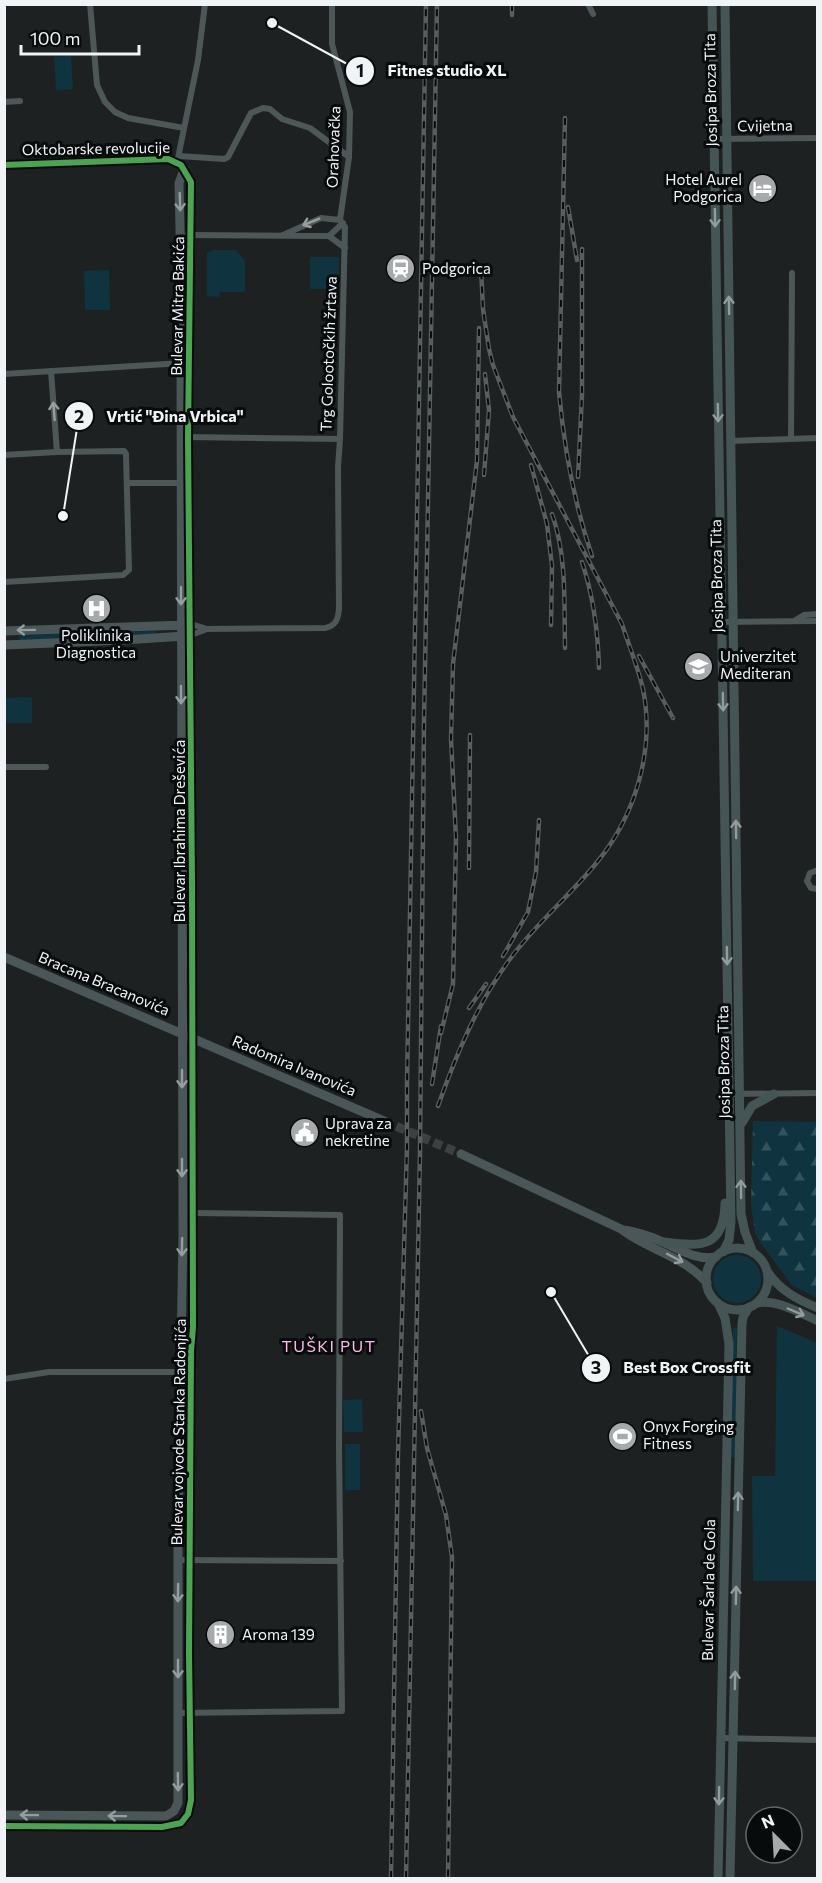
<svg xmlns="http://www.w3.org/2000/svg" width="822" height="1883" viewBox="0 0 822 1883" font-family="Commissioner,sans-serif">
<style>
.green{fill:#0f3440}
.forest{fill:url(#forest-firs)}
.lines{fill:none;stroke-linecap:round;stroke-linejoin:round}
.secondary-tunnel{stroke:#3d4142;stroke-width:9;stroke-dasharray:9 4.5;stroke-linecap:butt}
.street{stroke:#4e5758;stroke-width:6}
.secondary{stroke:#4a5657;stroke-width:9}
.primary{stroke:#455455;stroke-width:9}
.rail-casing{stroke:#585d5e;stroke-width:4.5}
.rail{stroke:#080b0c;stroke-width:2;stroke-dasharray:7;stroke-linecap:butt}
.cycleway-casing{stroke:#080b0c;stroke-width:10}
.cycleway{stroke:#4ca352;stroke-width:6}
.oneway{stroke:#959d9f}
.oneway2{stroke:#929c9d}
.oneway3{stroke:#979e9f}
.labels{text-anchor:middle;stroke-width:6;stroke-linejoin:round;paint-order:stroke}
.street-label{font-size:15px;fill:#f0f4f6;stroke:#080b0c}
.poi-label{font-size:15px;fill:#f0f4f6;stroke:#080b0c;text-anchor:start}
.neighbourhood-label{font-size:16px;letter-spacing:1.5px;fill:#fcb8e9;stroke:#080b0c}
.leader{fill:none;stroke:#f0f4f6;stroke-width:2}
.callout-dot{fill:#f0f4f6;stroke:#080b0c;stroke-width:2}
.mark-label{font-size:18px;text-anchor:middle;font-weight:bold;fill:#111}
.callout-label{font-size:16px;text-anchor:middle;font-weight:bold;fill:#f0f4f6;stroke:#080b0c;stroke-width:6;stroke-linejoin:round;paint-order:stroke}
</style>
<defs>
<pattern id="forest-firs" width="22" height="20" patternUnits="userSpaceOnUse" patternTransform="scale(1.5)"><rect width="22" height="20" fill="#0f3440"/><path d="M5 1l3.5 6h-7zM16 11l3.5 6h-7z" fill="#32525c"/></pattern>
</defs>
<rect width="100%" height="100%" fill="#1d2122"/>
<path class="green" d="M71,56L73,89L56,90L54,57Z
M213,250H236L245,261V292H220L219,297L207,296V253Z
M310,257H339V289H310Z
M109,270L110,310H85L84,271Z
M156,631V634L130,637L20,640L19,635Z
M32,697V723H5V698Z
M713 1279a24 24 0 1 1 48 0a24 24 0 1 1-48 0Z
M777,1326L817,1343V1581H753L752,1476H775Z
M733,1328H737L735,1458L730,1457Z
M362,1399L363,1432H344L343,1400Z
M345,1444H360V1490H345Z"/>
<path class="forest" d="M753,1121L817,1122V1298L792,1285L762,1245L755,1233L751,1204Z"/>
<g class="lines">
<path class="secondary-tunnel" d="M384,1121L461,1154"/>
<path class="street" d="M90,4L97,85L105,102L115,112L128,118L184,128
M332,4V44L350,112L349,157L340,220
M588,4L593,14
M4,102L20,101
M713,139L818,138
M179,156L224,159L228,157L251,113L263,108L270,109L282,119L310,128L349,157
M178,158L198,60L205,4
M187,235L329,236L343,223
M329,236L345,248
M51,371L57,452
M4,374L183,363
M185,437L340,439
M791,439L792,273
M731,441L818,438
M4,455L57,452L124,451L126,454L129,570L123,575L4,582
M127,483H184
M794,621L804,615L818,614
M722,622L818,621
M191,624L207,629
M191,635L207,629L325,628C336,626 338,619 339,609L338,467L340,439L345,227L340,220L321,218L283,235
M4,767H46
M818,870L810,873L807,881L811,888L818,889
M729,1094L818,1093
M4,1379L49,1372H181
M178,1560L341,1561
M178,1713L342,1711L339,1448L340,1215L191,1213
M721,1738L818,1740"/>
<path class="secondary" d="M4,165L168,159L181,165L191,182L188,438L192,883L193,1327L191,1351L189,1653L191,1800L188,1814L181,1823L162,1827L4,1826
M4,631L186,625
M4,645L124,640L185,636
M4,957L384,1121
M461,1154L621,1229C648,1250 684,1256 707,1283
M623,1230C633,1231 642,1234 651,1237C671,1244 695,1262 716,1257
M4,1815L166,1816L174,1811L178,1803V1528L183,1234L181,363L182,321L179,183L184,170"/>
<path class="primary" d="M712,4L731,1222L729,1240L723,1252
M725,4L741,1214L745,1232L753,1253
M742,1123L752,1106L774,1094
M664,1242C702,1247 724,1248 725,1203
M706 1279a31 31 0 1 1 62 0a31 31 0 1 1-62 0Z
M767,1271C779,1290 798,1300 818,1308
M757,1303C777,1299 800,1313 818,1321
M718,1878L729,1344L725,1318L718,1303
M730,1878L742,1324L743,1317L749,1307"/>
<defs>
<path id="rail" d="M512,4V15
M565,118L559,392C564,447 574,503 592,556
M568,207L577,260
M531,465L547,524L552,566L551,625
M484,475L489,410L485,374
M578,477L582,395V249
M552,514C567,556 564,603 565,648
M582,562C594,598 598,631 599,668
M639,656L673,718
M469,868L470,735
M503,956L528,912L536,872L539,820
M469,1008L486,984
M441,1033L453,984L456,838L451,739L453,664L477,460L479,328
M432,1084L441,1026
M438,1106C456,1055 478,1002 510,959C536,923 571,895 598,861C636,814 655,749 643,689C638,667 629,646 622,624L513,417L493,365L489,349L483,309L481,268
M421,1411L427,1448L446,1515L452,1557L448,1878
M391,1878L398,1454L407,1147V1084L426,4
M406,1878L420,1152L424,723L437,4"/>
</defs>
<use href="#rail" class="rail-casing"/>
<use href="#rail" class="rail"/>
<defs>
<path id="cycleway" d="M4,165L168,159L181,165L191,182L188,438L192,883L193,1327L191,1351L189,1653L191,1800L188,1814L181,1823L162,1827L4,1826"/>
</defs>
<use href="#cycleway" class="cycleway-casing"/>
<use href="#cycleway" class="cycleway"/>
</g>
<defs><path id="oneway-shaft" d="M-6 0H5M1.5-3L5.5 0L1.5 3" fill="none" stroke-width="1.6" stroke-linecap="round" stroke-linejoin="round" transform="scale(1.5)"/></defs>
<g class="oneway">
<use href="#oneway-shaft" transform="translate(180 202) rotate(88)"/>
<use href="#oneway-shaft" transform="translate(181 596) rotate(90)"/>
<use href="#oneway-shaft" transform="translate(26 630) rotate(179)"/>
<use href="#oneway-shaft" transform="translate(181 695) rotate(90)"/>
<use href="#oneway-shaft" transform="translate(182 1079) rotate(90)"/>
<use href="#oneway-shaft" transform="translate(182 1168) rotate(90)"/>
<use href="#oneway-shaft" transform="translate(182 1247) rotate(91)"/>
<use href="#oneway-shaft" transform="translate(675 1258) rotate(28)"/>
<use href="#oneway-shaft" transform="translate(178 1593) rotate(91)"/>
<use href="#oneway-shaft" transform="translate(178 1669) rotate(90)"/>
<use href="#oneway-shaft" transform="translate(178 1782) rotate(89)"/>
<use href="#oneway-shaft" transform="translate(29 1815) rotate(-179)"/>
<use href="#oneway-shaft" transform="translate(117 1816) rotate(-179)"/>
</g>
<g class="oneway2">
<use href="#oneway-shaft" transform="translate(715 218) rotate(89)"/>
<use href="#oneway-shaft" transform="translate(729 305) rotate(-91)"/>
<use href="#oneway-shaft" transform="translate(718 413) rotate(89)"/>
<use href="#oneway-shaft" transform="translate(723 702) rotate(89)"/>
<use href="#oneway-shaft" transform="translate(736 829) rotate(-91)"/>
<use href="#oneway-shaft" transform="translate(727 956) rotate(89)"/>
<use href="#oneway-shaft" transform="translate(741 1189) rotate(-91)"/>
<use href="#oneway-shaft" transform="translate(796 1312) rotate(23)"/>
<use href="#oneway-shaft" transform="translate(738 1501) rotate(-89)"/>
<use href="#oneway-shaft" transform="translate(736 1595) rotate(-89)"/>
<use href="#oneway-shaft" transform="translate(735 1680) rotate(-89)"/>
<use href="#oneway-shaft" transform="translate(719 1796) rotate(91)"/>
</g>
<g class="oneway3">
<use href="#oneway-shaft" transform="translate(311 222) rotate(158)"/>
<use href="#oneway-shaft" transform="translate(54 411) rotate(-94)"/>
</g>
<defs>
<symbol id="hotel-disc" viewBox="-11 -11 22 22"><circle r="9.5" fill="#a6aaac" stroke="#080b0c"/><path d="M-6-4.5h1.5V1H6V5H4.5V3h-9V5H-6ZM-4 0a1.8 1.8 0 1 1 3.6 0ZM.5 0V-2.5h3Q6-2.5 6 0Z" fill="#fff"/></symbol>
<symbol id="station-disc" viewBox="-11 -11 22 22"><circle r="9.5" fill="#a6aaac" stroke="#080b0c"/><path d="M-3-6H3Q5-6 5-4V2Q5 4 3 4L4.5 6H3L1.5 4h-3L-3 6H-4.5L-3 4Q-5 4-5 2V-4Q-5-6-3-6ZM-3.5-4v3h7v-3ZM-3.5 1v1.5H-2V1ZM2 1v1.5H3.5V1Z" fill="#fff"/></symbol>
<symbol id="hospital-disc" viewBox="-11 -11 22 22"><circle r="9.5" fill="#a6aaac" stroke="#080b0c"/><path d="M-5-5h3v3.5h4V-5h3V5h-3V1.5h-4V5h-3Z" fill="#fff"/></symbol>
<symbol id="university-disc" viewBox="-11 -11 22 22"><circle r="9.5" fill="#a6aaac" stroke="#080b0c"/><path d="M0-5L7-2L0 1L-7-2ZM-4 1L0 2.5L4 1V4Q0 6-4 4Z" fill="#fff"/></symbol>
<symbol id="civic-disc" viewBox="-11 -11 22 22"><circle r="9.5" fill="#a6aaac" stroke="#080b0c"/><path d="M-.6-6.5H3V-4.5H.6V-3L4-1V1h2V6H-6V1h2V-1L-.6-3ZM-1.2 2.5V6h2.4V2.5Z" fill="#fff"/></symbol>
<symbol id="stadium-disc" viewBox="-11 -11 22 22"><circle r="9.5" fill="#a6aaac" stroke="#080b0c"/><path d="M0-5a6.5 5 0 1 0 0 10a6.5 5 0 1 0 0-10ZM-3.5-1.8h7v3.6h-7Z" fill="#fff"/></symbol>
<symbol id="building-disc" viewBox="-11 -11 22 22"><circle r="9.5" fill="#a6aaac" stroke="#080b0c"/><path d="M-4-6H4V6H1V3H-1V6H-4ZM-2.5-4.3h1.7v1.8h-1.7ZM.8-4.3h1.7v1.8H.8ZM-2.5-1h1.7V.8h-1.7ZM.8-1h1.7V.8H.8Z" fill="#fff"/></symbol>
</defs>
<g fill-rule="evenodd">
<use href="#hotel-disc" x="746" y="172" width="33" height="33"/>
<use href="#station-disc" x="384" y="252" width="33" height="33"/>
<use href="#hospital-disc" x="80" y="592" width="33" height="33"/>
<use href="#university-disc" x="682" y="650" width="33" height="33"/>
<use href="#civic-disc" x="288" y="1116" width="33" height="33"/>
<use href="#stadium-disc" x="606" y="1420" width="33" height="33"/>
<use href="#building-disc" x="204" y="1618" width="33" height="33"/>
</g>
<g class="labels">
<g class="street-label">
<text transform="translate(711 90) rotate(-91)" y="5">Josipa Broza Tita</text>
<text transform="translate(765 126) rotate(-1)" y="5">Cvijetna</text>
<text transform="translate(334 147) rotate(-88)" y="5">Orahovačka</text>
<text transform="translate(96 149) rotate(-1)" y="5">Oktobarske revolucije</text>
<text transform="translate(178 306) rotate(-89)" y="5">Bulevar Mitra Bakića</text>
<text transform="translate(329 354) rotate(-88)" y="5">Trg Golootočkih žrtava</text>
<text transform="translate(717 576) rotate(-91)" y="5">Josipa Broza Tita</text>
<text transform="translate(180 831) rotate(-90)" y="5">Bulevar Ibrahima Dreševića</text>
<text transform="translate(104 984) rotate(23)" y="5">Bracana Bracanovića</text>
<text transform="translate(724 1062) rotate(-91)" y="5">Josipa Broza Tita</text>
<text transform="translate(294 1066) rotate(23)" y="5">Radomira Ivanovića</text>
<text transform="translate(179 1432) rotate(-89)" y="5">Bulevar vojvode Stanka Radonjića</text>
<text transform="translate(709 1590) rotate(-89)" y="5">Bulevar Šarla de Gola</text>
</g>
<g class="poi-label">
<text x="742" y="185" text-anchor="end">Hotel Aurel<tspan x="742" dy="17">Podgorica</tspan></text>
<text x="422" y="274">Podgorica</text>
<text x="96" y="641" text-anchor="middle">Poliklinika<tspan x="96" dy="17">Diagnostica</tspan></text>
<text x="720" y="662">Univerzitet<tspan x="720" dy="17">Mediteran</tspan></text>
<text x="325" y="1129">Uprava za<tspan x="325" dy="17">nekretine</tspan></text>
<text x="643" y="1432">Onyx Forging<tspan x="643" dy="17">Fitness</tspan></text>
<text x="242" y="1640">Aroma 139</text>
</g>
<g class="neighbourhood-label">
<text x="329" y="1352">TUŠKI PUT</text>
</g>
</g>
<path class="leader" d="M272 23L360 71M63 516L79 416M551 1292L596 1368"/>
<g class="callout-dot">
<circle cx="272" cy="23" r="6"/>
<circle cx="63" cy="516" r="6"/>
<circle cx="551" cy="1292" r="6"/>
<circle cx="360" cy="71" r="15"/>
<circle cx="79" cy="416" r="15"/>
<circle cx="596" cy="1368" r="15"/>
</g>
<g class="mark-label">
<text x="360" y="77">1</text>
<text x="79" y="423">2</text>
<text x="596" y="1374">3</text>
</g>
<g class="callout-label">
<text x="447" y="76">Fitnes studio XL</text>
<text x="175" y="422">Vrtić "Đina Vrbica"</text>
<text x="687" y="1373">Best Box Crossfit</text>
</g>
<rect width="822" height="1883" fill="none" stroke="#f0f4f6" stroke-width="12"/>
<g transform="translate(774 1835) rotate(336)"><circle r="28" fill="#080b0c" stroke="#65686a" stroke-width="1.5"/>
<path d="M0-4.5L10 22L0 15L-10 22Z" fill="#a6aaac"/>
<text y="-9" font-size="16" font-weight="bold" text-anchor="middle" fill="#f0f4f6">N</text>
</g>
<path d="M21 45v9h118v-9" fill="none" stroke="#f0f4f6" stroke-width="3"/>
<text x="30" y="45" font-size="18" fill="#f0f4f6" stroke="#080b0c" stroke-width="4.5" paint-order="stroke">100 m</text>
</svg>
